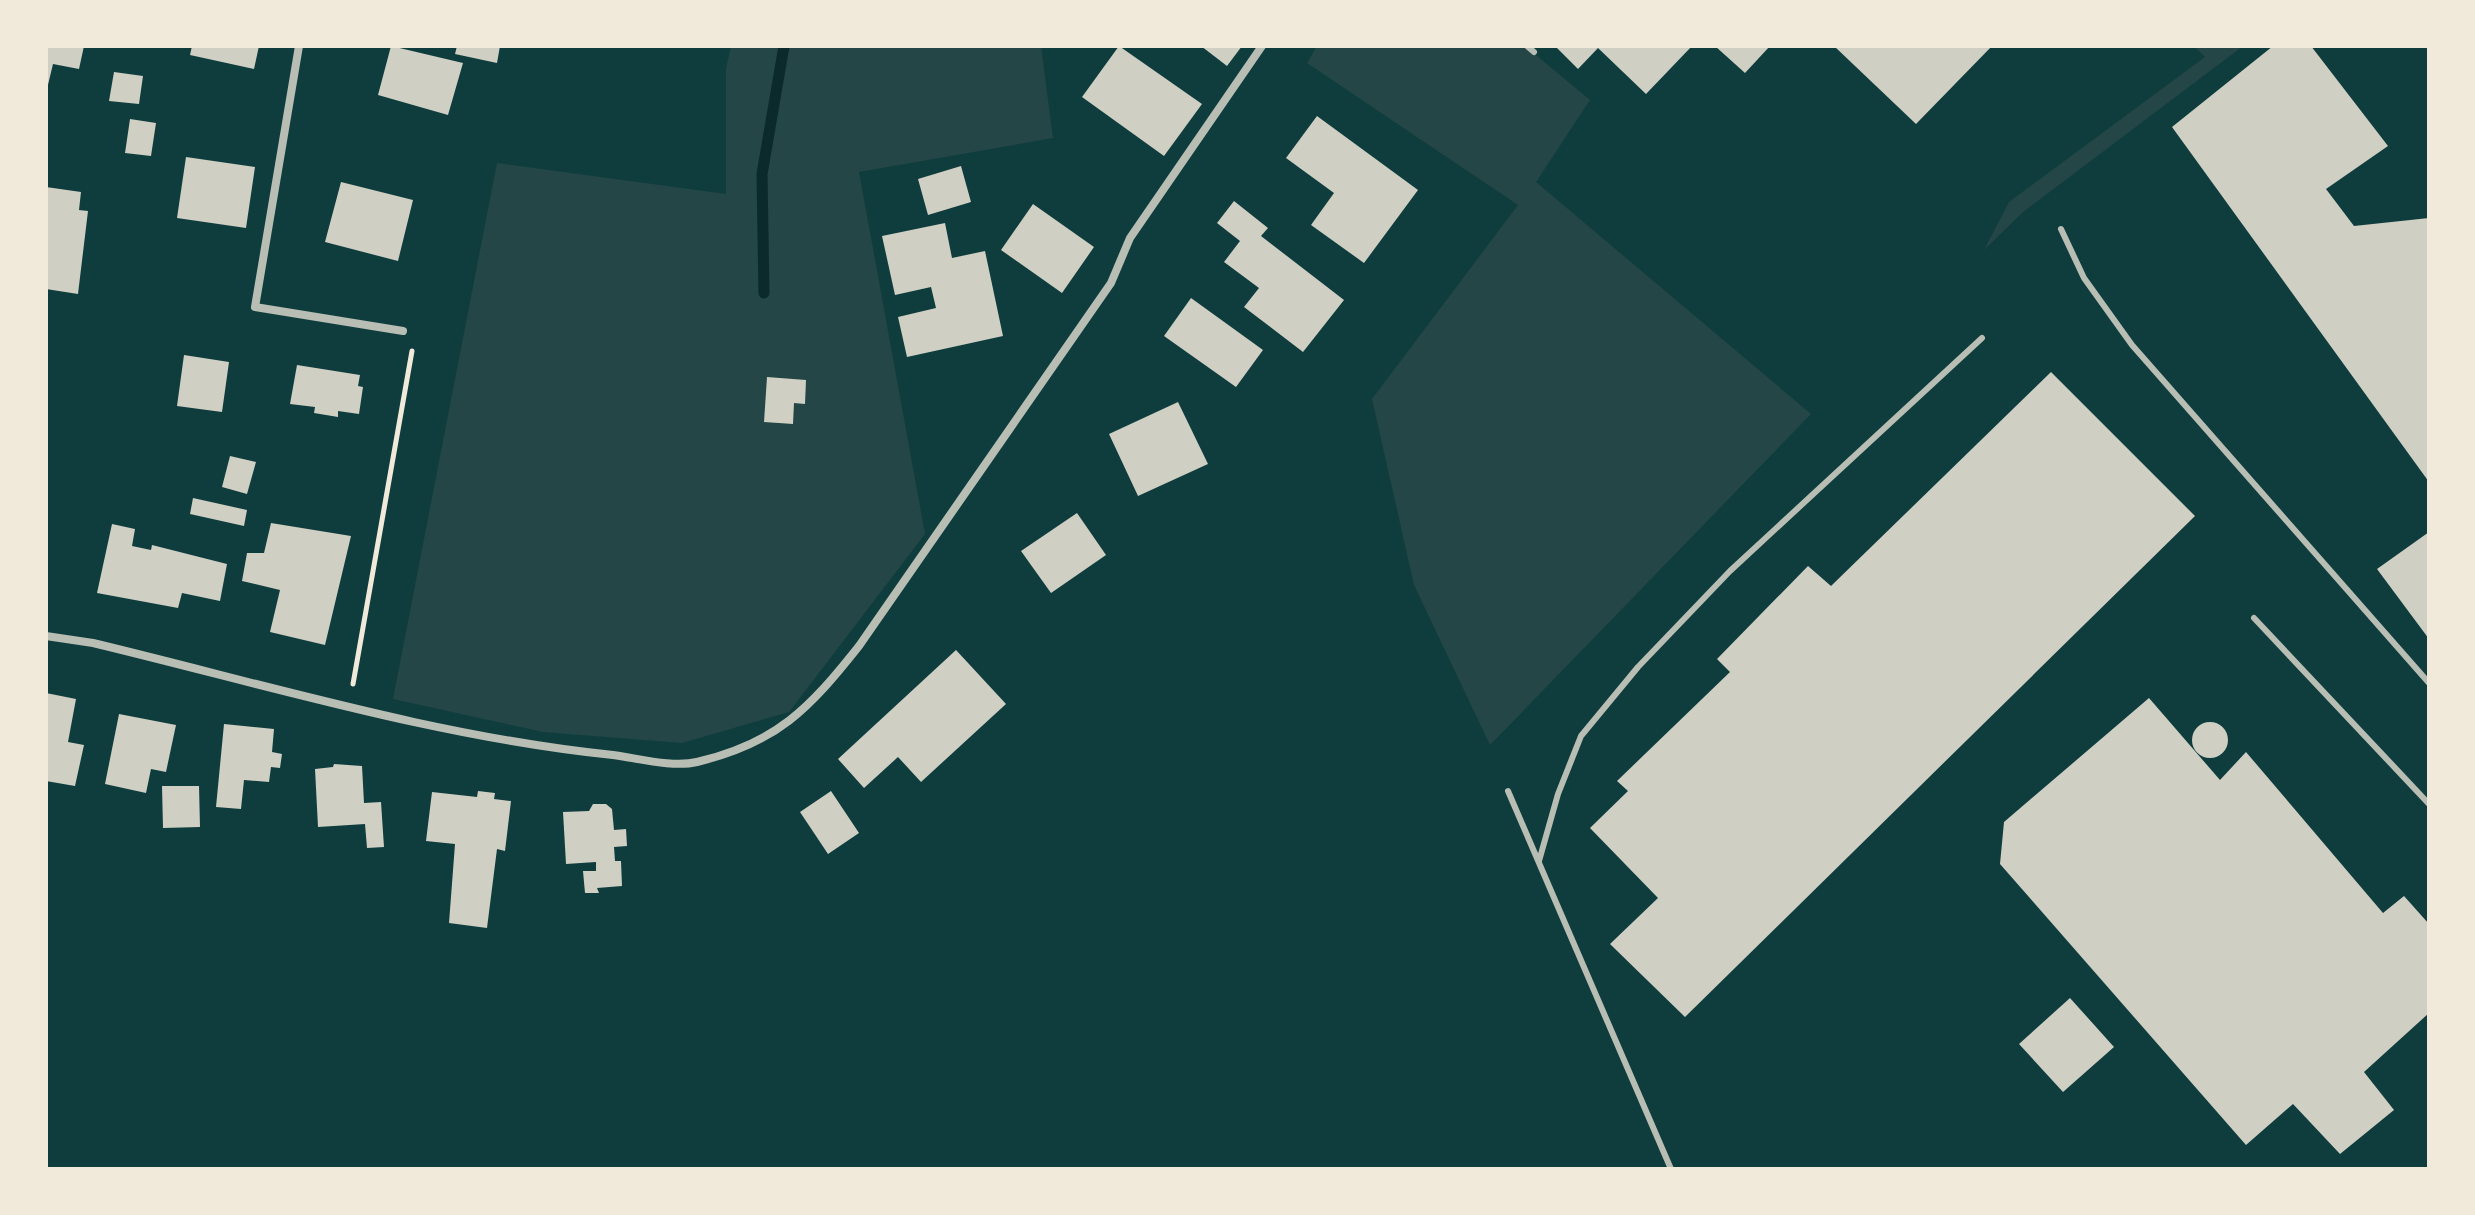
<svg xmlns="http://www.w3.org/2000/svg" width="2475" height="1215" viewBox="0 0 2475 1215" font-family="Mulish,sans-serif">
<style>
.green{fill:#244646}
.lines{fill:none;stroke-linecap:round;stroke-linejoin:round}
.stream{stroke:#0a2a2b;stroke-width:11}
.building{fill:#cfcfc3}
.path{stroke:#f1e9da;stroke-width:5}
.service{stroke:#b8beb3;stroke-width:6}
.minor{stroke:#b8beb3;stroke-width:8}
</style>
<rect width="100%" height="100%" fill="#0f3d3e"/>
<path class="green" d="M731,46H1041L1053,138L859,172L925,534L789,712L682,743L543,732L393,699L497,163L726,194V69Z
M1317,46H1525L1590,100L1536,182L1811,414L1490,745L1414,585L1372,399L1518,205L1307,63Z
M2194,46H2243L2023,212L1984,250L2009,202L2205,57Z"/>
<g class="lines">
<path class="stream" d="M764,293L762,174L784,46"/>
</g>
<path class="building" d="M46,46H84L79,69L53,64L47,89Z
M192,46H259L254,69L190,55Z
M391,46L463,63L448,115L378,95Z
M457,46H500L497,63L455,54Z
M1119,46L1202,104L1164,156L1082,97Z
M1201,46H1242L1227,66Z
M1555,46H1692L1646,94L1598,48L1578,69Z
M1715,46H1770L1745,73Z
M1834,46H1992L1916,124Z
M2273,46H2311L2388,146L2326,189L2354,226L2429,218V482L2172,127Z
M114,72L143,76L139,104L109,101Z
M1317,116L1418,190L1364,263L1311,225L1334,193L1286,158Z
M130,119L156,123L151,156L125,153Z
M186,157L255,167L246,228L177,218Z
M961,166L971,202L928,215L918,179Z
M341,182L413,200L398,261L325,242Z
M46,187L81,192L79,210L88,211L78,294L46,289Z
M1234,201L1268,228L1261,236L1344,300L1303,352L1244,307L1259,288L1224,262L1240,241L1217,223Z
M1033,204L1094,247L1062,293L1001,250Z
M945,223L952,258L985,251L1003,336L907,357L898,317L936,308L931,287L895,295L882,236Z
M1191,298L1263,350L1236,387L1164,336Z
M184,355L229,362L222,412L177,406Z
M297,365L360,375L358,386L363,387L359,414L338,411V417L314,413L315,407L290,404Z
M2051,372L2195,516L1685,1017L1610,944L1658,898L1590,828L1628,791L1617,781L1730,672L1717,659L1808,566L1831,586Z
M767,377L806,380L805,404L794,403L793,424L764,422Z
M1178,402L1208,464L1138,496L1109,434Z
M230,456L256,462L247,494L222,487Z
M193,498L247,510L244,526L190,514Z
M1077,513L1106,555L1051,593L1021,551Z
M271,523L351,536L325,645L270,632L280,590L242,581L247,553H264Z
M112,524L135,529L132,546L151,550L152,545L227,564L220,601L182,593L178,608L97,593Z
M2429,532V639L2377,569Z
M956,650L1006,704L921,782L898,757L864,788L838,759Z
M46,693L76,699L68,742L84,745L75,786L46,781Z
M2149,698L2220,780L2246,752L2383,913L2404,896L2429,924V1013L2364,1072L2394,1110L2340,1154L2293,1104L2246,1145L2000,864L2004,822Z
M119,714L176,725L166,772L151,769L146,793L105,784Z
M2192 740a18 18 0 1 1 36 0a18 18 0 1 1-36 0Z
M224,724L274,729L272,752L282,754L280,768L271,767L269,782L244,780L241,809L216,807Z
M334,764L362,766L364,803L381,802L384,847L367,848L365,824L318,827L315,769L333,767Z
M162,786H199L200,827L163,828Z
M478,791L495,793L494,799L511,801L505,851L497,849L487,928L449,923L455,844L426,841L432,792L477,797Z
M831,791L859,833L828,854L800,812Z
M593,804H606L612,809L614,830L626,829L627,846L614,847L615,861H621L622,886L597,888L599,893H585L583,871H596V862L566,864L563,812L589,811Z
M2070,998L2114,1047L2063,1092L2019,1044Z"/>
<g class="lines">
<path class="path" d="M353,684L412,351"/>
<path class="service" d="M1527,46L1534,52
M2061,229L2084,278L2132,345L2429,683
M2254,618L2429,804
M1508,791L1671,1169
M1539,861L1558,794L1581,736L1638,667L1730,571L1982,338"/>
<path class="minor" d="M299,46L255,307L403,331
M46,636L93,643C264,684 437,737 613,755C637,758 673,768 697,762C777,743 809,709 859,646L1111,283L1130,238L1262,46"/>
</g>
<rect width="2475" height="1215" fill="none" stroke="#f1e9da" stroke-width="96"/>
</svg>
